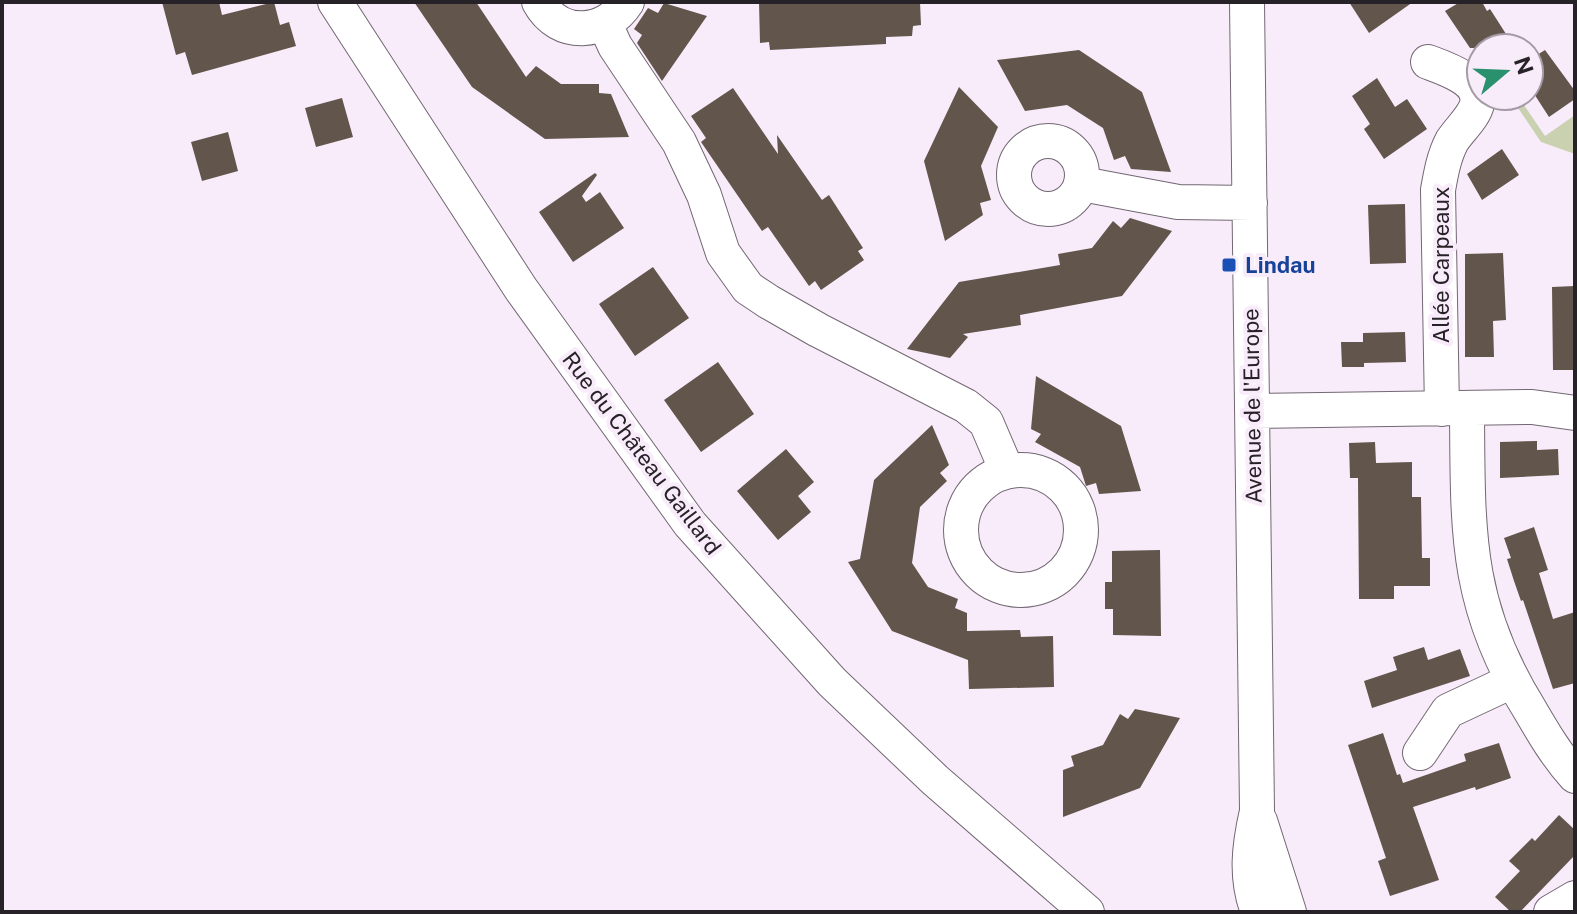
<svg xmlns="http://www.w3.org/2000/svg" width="1577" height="914" viewBox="0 0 1577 914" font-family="'Public Sans',sans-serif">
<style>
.green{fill:#c9d1b0}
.building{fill:#62554c}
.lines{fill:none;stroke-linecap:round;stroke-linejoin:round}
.minor-casing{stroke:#726773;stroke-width:36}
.minor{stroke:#fff;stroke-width:34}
.transit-dot{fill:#1a4fb4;stroke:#f9ecfa;stroke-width:3}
.labels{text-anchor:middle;stroke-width:8;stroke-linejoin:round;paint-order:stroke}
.transit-label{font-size:22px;font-weight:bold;fill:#164399;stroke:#f9ecfa;text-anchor:start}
.street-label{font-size:22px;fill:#272227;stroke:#f9ecfa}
</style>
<rect width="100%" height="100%" fill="#f9ecfa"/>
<path class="green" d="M1518,96L1545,136L1575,115V154L1541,142L1512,99Z"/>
<path class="building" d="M162,2H219L222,15L274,2L280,25L289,22L296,46L192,75L185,52L176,55Z
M414,2H476L526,77L536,66L561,84H599V93L611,94L629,137L545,139L472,87Z
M759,2H920L921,25L913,26L912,36L886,37V44L770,50L769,42L760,43Z
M1349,2H1413L1369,33Z
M1460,2H1482L1487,11L1490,9L1515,48H1470L1445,11Z
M664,3L707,16L662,81L637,43L642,35L634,29L648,8L658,13Z
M1079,50L1142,92L1171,172L1131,169L1125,156L1114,160L1103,128L1067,105L1025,111L997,60Z
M1545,50L1575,91V99L1549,117L1529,86V60Z
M1377,78L1395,107L1407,99L1427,129L1384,159L1364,129L1370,124L1352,96Z
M959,87L998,127L981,166L991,200L980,203L983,215L945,241L924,161Z
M733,88L778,154L777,135L822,200L829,195L863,248L858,251L864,260L821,290L815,281L809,286L768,227L762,231L701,142L706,138L691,116Z
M342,98L353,137L316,147L305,108Z
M228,132L238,171L202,181L191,142Z
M1502,149L1519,175L1482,200L1467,174Z
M595,173L597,175L582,196L586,202L600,192L624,228L573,262L539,212Z
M1405,204L1406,263L1370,264L1368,205Z
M1130,218L1172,231L1122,296L1020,315L1021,325L963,334L968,337L950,358L907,349L959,282L1060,265L1058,254L1092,248L1113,221L1121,228Z
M1503,253L1506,320L1493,321L1494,357H1465V254Z
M653,267L689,318L635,356L599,304Z
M1575,286V370H1553L1552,287Z
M1405,332L1406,362L1364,363V367H1342L1341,342H1363V333Z
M718,362L754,414L701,452L664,400Z
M1036,376L1121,426L1141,491L1099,494L1096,483L1086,486L1080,467L1035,442L1041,434L1031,429Z
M932,425L949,465L940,473L947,481L920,507L912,563L928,587L958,599L955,608L967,613V631L1020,630L1021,637L1053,636L1054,687L969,689L968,660L892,631L848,562L860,559L874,480Z
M1537,441V450L1558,449L1559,475L1500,478V442Z
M1375,442L1376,463L1412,462V497H1421L1422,558H1430V586H1394V599H1359L1358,478H1350L1349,443Z
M786,449L814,482L798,496L811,512L778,540L737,491Z
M1534,527L1548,570L1539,573L1553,619L1575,612V683L1553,689L1523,600L1521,601L1514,581L1507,559L1511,558L1504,538Z
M1160,550L1161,636L1113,635V609H1105V582H1112V551Z
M1424,647L1428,660L1460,649L1470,676L1372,708L1364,681L1397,670L1393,657Z
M1135,709L1180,718L1140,788L1063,817V770L1074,766L1071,756L1103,745L1120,714L1128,719Z
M1383,733L1397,775L1400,774L1403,783L1466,761L1464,754L1499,743L1511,778L1476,790L1475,787L1413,807L1439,880L1390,896L1378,861L1386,858L1348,745Z
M1559,815L1575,830V855L1520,912H1511L1495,897L1520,871L1509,861L1532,838L1535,841Z"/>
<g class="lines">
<defs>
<path id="minor" d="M335,2L521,289L690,524L832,682L935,780L1087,912
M539,2C559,39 606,35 627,2
M1247,2L1257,811C1249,846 1245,878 1258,912
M605,24L615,46L679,142L704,195L723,253L748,288L769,302L818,330L966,406L986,422L1007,471
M1428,62C1444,68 1482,80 1477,104C1474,117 1459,130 1452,141C1444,156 1441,173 1438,190L1442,409
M1014 175a34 34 0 1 1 68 0a34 34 0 1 1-68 0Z
M1082,184L1178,202L1250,203
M1467,410C1468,530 1464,604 1530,710C1544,734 1557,756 1575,776
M1252,411L1532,407L1575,413
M961 530a60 60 0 1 1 120 0a60 60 0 1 1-120 0Z
M1420,753L1448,711L1512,681
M1260,821L1289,912
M1551,912L1575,898"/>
</defs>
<use href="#minor" class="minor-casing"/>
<use href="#minor" class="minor"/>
</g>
<rect class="transit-dot" x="1221" y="257" width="16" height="16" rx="4"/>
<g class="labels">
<g class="transit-label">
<text x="1245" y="273">Lindau</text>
</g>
<g class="street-label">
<text transform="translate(1441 265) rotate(-90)" y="8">Allée Carpeaux</text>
<text transform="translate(1252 406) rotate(-91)" y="8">Avenue de l'Europe</text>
<text transform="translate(642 453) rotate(53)" y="8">Rue du Château Gaillard</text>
</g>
</g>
<rect width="1577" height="914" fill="none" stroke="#272227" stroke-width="8"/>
<g transform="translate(1505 72) rotate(71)"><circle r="38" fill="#f9ecfa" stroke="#a59ba6" stroke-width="2"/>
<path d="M0-6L14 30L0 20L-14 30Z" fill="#29916e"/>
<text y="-12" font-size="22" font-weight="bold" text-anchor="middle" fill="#272227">N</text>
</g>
</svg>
